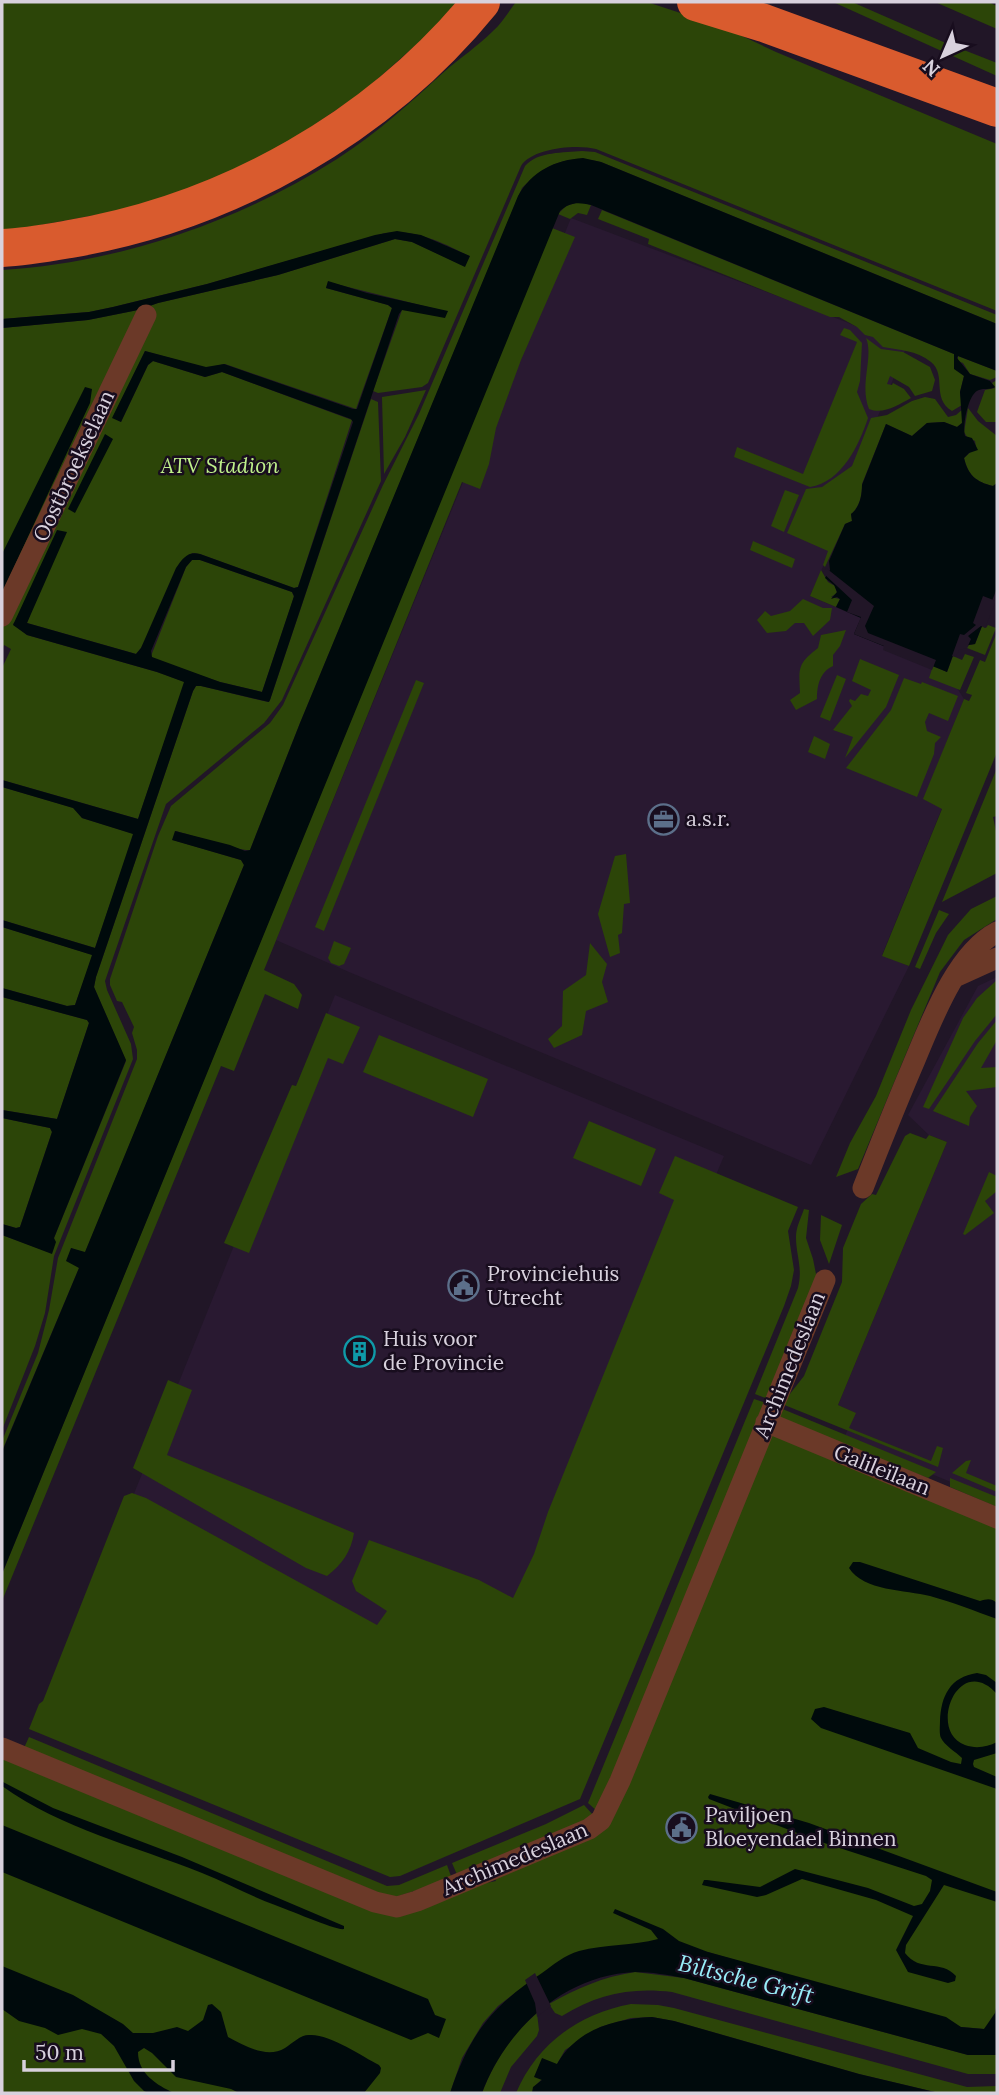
<svg xmlns="http://www.w3.org/2000/svg" width="999" height="2095" viewBox="0 0 999 2095" font-family="Lora,serif">
<style>
.built{fill:#291931}
.green{fill:#2c4508}
.water{fill:#000a0c;fill-rule:evenodd}
.pier{fill:#211627}
.lines{fill:none;stroke-linecap:round;stroke-linejoin:round}
.street{stroke:#6b3928;stroke-width:21}
.highway{stroke:#d95b2e;stroke-width:38}
.labels{text-anchor:middle;stroke-width:5;stroke-linejoin:round;paint-order:stroke}
.street-label{font-size:21px;fill:#d8d1dd;stroke:#180d1e}
.park-label{font-size:21px;font-style:italic;fill:#bff08b;stroke:#180d1e}
.poi-label{font-size:21px;fill:#d8d1dd;stroke:#180d1e;text-anchor:start}
.water-label{font-size:23px;font-style:italic;fill:#98edf9;stroke:#180d1e}
</style>
<rect width="100%" height="100%" fill="#211627"/>
<path class="built" d="M571,218L846,322L906,348L878,416L829,553L810,596L861,618L854,634L947,672L964,699L924,799L942,808L882,955L909,966L811,1165L349,972L276,940Z
M997,977V1501L844,1438L855,1413L838,1405L947,1142L929,1135L908,1115L978,986Z
M335,995L724,1156L499,1687L127,1511Z"/>
<path class="green" d="M2,2H456L435,28L363,92L262,160L145,206L2,232Z
M516,2H647L723,27L776,52L997,144V311L596,149C577,144 532,148 521,166L428,383L422,387L378,393L373,391L402,310L448,312L328,282L326,288L388,305L392,308L356,409L225,364L206,368L145,351L113,417L121,422L148,365L153,361L205,377L222,372L352,420L298,587L294,588L200,554L192,553L141,648L136,654L27,623L35,601L13,624L27,635L157,672L185,682L138,819L2,780V668L11,649L4,645L2,649V328L88,320L138,310L158,303L278,275L395,239L412,242L464,266L469,256C443,243 416,229 385,233L207,284L113,307L89,312L2,319V270C118,263 238,222 337,159C376,134 410,103 444,72C460,58 478,46 493,31C502,23 509,11 516,2Z
M833,2H852L941,41L997,63V76Z
M935,2H988L997,6V29Z
M582,151L595,152L997,315V324L601,162C566,155 547,163 522,188L300,723L250,850C244,852 188,834 176,831L173,840L241,860L244,865L85,1253L71,1248L79,1268L2,1451V1441L38,1353L49,1310L58,1258L137,1059V1050L132,1033L134,1027L122,1002L117,1001L110,985V979L158,836L171,806L270,723L283,705L383,485L419,414L525,166C538,151 564,153 582,151Z
M579,202L591,205L587,215L578,213L570,219L558,214L566,206Z
M602,210L954,354L964,376L960,392L962,405L952,411C931,398 947,375 931,362C916,350 899,350 883,347L873,337L865,335L857,327L839,317H830L648,244L649,239L598,219Z
M552,228L575,237L521,360L496,428L489,464L480,489L462,482L264,970L294,984L302,995L298,1009L265,994L234,1071L221,1066L2,1601V1574Z
M844,328L850,330L862,343L860,381L857,392L868,418C859,445 842,482 810,487L734,457L737,447L803,474L857,342L840,335Z
M866,338L881,349L903,352L930,367L935,380L932,391L915,396L909,387L890,376L887,384L892,385L893,383L904,389L911,398C898,405 883,415 869,409C859,384 874,357 866,338Z
M958,356L997,371V377L990,380L970,374L963,363L958,361Z
M997,380V422H986L977,412L985,390L995,388L992,383Z
M426,390L405,437L384,474L382,397Z
M925,397L935,399L948,417L956,415L963,409L962,423L957,427L944,422L927,423L912,436L886,424L862,484C862,495 860,507 851,514L852,521L845,524L825,567L823,565L828,551L787,533L806,489L822,487L852,466L871,418L887,415L912,401Z
M371,399L378,402L381,481L282,700L264,723L166,804L105,981L107,990L131,1044L133,1059L54,1256L45,1313L35,1346L2,1430V1235L51,1253L54,1238L126,1061L94,987L96,977L193,691L196,686H201L268,702L270,700Z
M968,408L978,421L997,436V483L993,486C976,482 968,475 964,458L976,447L975,441L967,437L964,432Z
M785,490L799,495L784,532L771,526Z
M753,541L795,559L792,568L750,550Z
M192,560H200L292,592L294,597L262,692L220,682L155,660L151,656L186,567Z
M821,570L828,582L835,586L837,593L831,597L840,599L836,607L810,596Z
M803,599L823,608H832L830,620L813,636L804,623H795L786,631L767,633L757,620L765,611L771,616L790,611Z
M988,625L996,628L985,655L967,648L969,645L975,644L982,626L986,628Z
M846,630L840,646L833,655V666C820,672 817,685 817,699L796,710L790,700L800,693C799,668 797,664 818,648L821,635Z
M997,632V752L909,966L882,956L942,809L923,799L964,699L969,701L972,695L966,693L980,660L985,662Z
M965,654L974,657L960,690L929,678L933,666L947,672L953,656L962,660Z
M860,659L899,675L886,707L845,758L853,737L833,730L852,706L849,701L850,699L855,701L861,694L868,696L871,690L852,681Z
M837,675L846,679L830,721L820,717Z
M904,678L921,684L922,682L958,696L948,721L929,713L925,722L927,731L941,737L935,743L934,754L917,797L846,768L891,710Z
M416,680L424,683L324,931L315,927Z
M814,736L830,744L825,759L808,752Z
M997,768V816L993,817L997,836V873L942,902Z
M2,787L74,808L82,818L134,834L95,948L2,920Z
M626,854L630,903L624,904L622,933L618,935L620,953L610,957L598,914L615,856Z
M997,896V919L964,940L940,972L858,1169L836,1177L850,1143L876,1096L911,1010L948,935L971,909Z
M939,910L949,914L936,933L920,969L915,967Z
M2,927L93,955L75,1005L67,1006L2,988Z
M334,941L351,948L344,964L339,966L331,963L328,958Z
M590,943L607,964L602,982L608,1002L586,1011L582,1035L554,1048L548,1039L562,1026L563,991L586,975Z
M997,980V1014L975,1041L929,1109L923,1107L963,1018L977,998Z
M2,997L87,1020L89,1023L57,1119L2,1110Z
M326,1013L360,1027L343,1064L328,1058L249,1253L224,1243L292,1085L296,1086Z
M997,1020V1040L981,1068L997,1067V1087L966,1091L977,1106L970,1117L969,1126L933,1111L978,1043Z
M379,1035L488,1079L473,1117L363,1072Z
M2,1118L50,1128L52,1132L20,1227L16,1228L2,1224Z
M589,1121L656,1149L641,1186L573,1158Z
M910,1133L926,1139L929,1135L947,1142L838,1405L856,1413L849,1428L931,1461L937,1446L943,1448L938,1467L782,1404L804,1376L842,1282L843,1248L861,1204L872,1194L876,1195L905,1136Z
M675,1156L798,1207L788,1231L794,1270L791,1286L784,1306L580,1799L400,1876L390,1877L29,1729L39,1704L43,1701L124,1496L132,1493L146,1498L377,1625L387,1611L356,1591L352,1581L369,1540L479,1580L513,1598L534,1554L548,1512L674,1200L659,1193Z
M989,1172L997,1176V1191L985,1201L994,1213L965,1235L963,1234Z
M804,1209L809,1210L806,1238L813,1259L817,1279L768,1399L755,1394L798,1288C803,1267 796,1256 796,1237C796,1227 801,1218 804,1209Z
M821,1215L842,1225L829,1264L820,1240Z
M168,1380L192,1390L167,1455L354,1533C351,1552 342,1564 327,1576L306,1568L133,1468Z
M754,1399L766,1403L598,1812L588,1803Z
M780,1408L936,1472L928,1478L776,1420Z
M773,1433L997,1527V2019L984,2029L961,2027L708,1952L536,1977L498,2006L483,2023L462,2058L450,2093H2V1758L368,1907L496,1881L494,1876L591,1836Z
M971,1460L966,1473L997,1486V1492L952,1473L966,1461Z
M950,1478L997,1497V1507L950,1487Z
M29,1737L387,1886L399,1885L447,1865L452,1879L392,1898L24,1748Z
M584,1805L594,1816L458,1877L452,1863L546,1824Z
M635,1972L684,1978L968,2055H997V2074H968L672,1992C631,1987 597,1994 562,2016L555,2013L549,2004C577,1988 603,1977 635,1972Z
M631,2004L658,2005L674,2008L967,2087L997,2086V2093H939L859,2074L674,2021L652,2017L631,2018L600,2027L565,2050L557,2064L534,2087L532,2093H516C537,2044 578,2014 631,2004Z
M537,2013L539,2030L537,2036L511,2067L500,2093H482C494,2062 511,2035 537,2013Z"/>
<path class="water" d="M583,158L601,162L997,324V371L958,356L957,358L970,374L990,381L995,387C990,390 984,388 979,390C968,393 962,427 965,436L972,438L978,450L969,453L964,458C968,475 976,482 993,486L997,483V588L975,644L956,647L947,672L854,634L861,618L836,607L840,599L837,597L831,599L837,592L834,585L825,578L830,570L829,561L845,524L852,521L851,514C860,507 862,495 862,485L886,424L912,436L927,423L944,422L957,427L962,423L960,392L964,376L954,369V354L591,205C578,202 570,202 560,211L2,1574V1452L79,1268L66,1261L71,1248L85,1252L244,865L241,860L172,840L175,831L230,845L245,851L250,850L300,723L518,196C532,171 555,160 583,158Z
M397,231L421,235L470,256L465,267L412,242L395,239L278,275L158,303L138,310L88,320L2,328V319L89,312L113,307L207,284L375,235Z
M328,281L367,293L448,311L445,318L402,310L399,314L270,700L269,702L201,686H196L193,691L96,977L94,987L126,1060L54,1238L56,1242L52,1254L2,1235V1224L16,1228L20,1227L52,1132L50,1128L2,1118V1110L57,1119L89,1023L87,1020L2,997V988L67,1006L75,1005L92,955L2,927V920L95,948L133,834L82,818L73,808L2,787V780L138,819L184,682L157,672L27,635L13,625L57,530L67,532L27,623L136,654L141,648L176,568C183,558 188,551 200,554L294,588L298,587L353,422L351,419L222,372L205,377L153,361L148,365L121,422L112,418L145,351L206,367L224,364L353,409H357L392,308L388,305L326,288ZM192,560H200L292,592L294,596L262,692L220,682L152,657L151,651L186,567Z
M85,387L92,389L90,403L2,593V554Z
M105,434L113,439L75,513L68,509Z
M853,1562H860L980,1601C987,1599 991,1598 997,1603V1619C975,1611 952,1602 930,1596C906,1590 863,1591 849,1568Z
M977,1673L986,1675L997,1683V1694C958,1651 927,1732 965,1745C976,1749 987,1747 997,1742V1753L974,1760L973,1764L974,1767L997,1777V1789L821,1728L811,1719L815,1709L824,1707L910,1733L918,1748L951,1762L961,1764L962,1758C956,1752 944,1745 941,1738C939,1734 940,1726 940,1721C941,1696 950,1677 977,1673Z
M3,1782L53,1808L182,1857L344,1926V1929C337,1931 287,1909 275,1905C250,1896 227,1883 202,1873C135,1846 62,1829 2,1786Z
M710,1794L809,1823L997,1892V1902L944,1885L906,1945L905,1953C920,1973 941,1959 956,1976L955,1981L948,1983L908,1972L896,1950L913,1916L876,1900L802,1879L766,1895L757,1897L702,1885L704,1880H707L760,1887L795,1869L868,1888L914,1906L922,1904L930,1891L932,1880L926,1876L818,1841L709,1799L708,1797Z
M2,1825L428,1999L435,2015L446,2019L439,2038L428,2033L411,2040L2,1872Z
M615,1909L663,1929L679,1941L708,1952L946,2017L961,2027L984,2029L995,2013L997,2003V2055H968L684,1978C668,1975 652,1972 635,1972C564,1975 506,2029 482,2093H450C470,2034 490,2008 542,1973C553,1965 565,1955 579,1951C605,1944 633,1946 658,1939L651,1930L613,1913Z
M2,1966L73,1995L123,2024L133,2033H153L177,2027L188,2031L203,2020L208,2005L212,2004L221,2012L228,2037C245,2046 267,2059 285,2048C293,2043 300,2035 309,2035C328,2033 362,2056 379,2065L381,2068L380,2073L364,2093H239L231,2089L176,2077L152,2053L144,2048L138,2052C138,2074 157,2085 174,2093H148L144,2091L134,2081L114,2046L101,2034L82,2029L58,2035L45,2028L19,2021L2,2009Z
M652,2017L674,2021L859,2074L939,2093H532L533,2087L542,2080L534,2077L542,2058L557,2064C577,2029 614,2019 652,2017Z"/>
<path class="pier" d="M826,568L874,606L865,626L868,633L936,660L932,670L883,650L884,646L854,634L861,617L847,612L852,600L823,573Z
M983,596L996,601L985,628L981,626L968,636L971,639L967,648L959,650L956,657L952,656L960,634L964,635L976,625L973,623Z
M535,1973L551,2006L537,2017L535,2003L525,1980Z"/>
<g class="lines">
<path class="street" d="M2,616L146,315
M955,977L997,958
M863,1188C879,1147 895,1107 912,1067C930,1025 955,954 997,932
M766,1422L997,1518
M2,1748L375,1902L397,1907L417,1901L589,1829L601,1820L620,1781L825,1280"/>
<path class="highway" d="M696,2L764,23L997,108
M2,248C25,247 47,243 70,239C229,212 379,127 481,2"/>
</g>
<defs>
<symbol id="office-ring" viewBox="-11 -11 22 22"><circle r="9.5" fill="#180d1e" stroke="#5c6f8a" stroke-width="1.5"/><path d="M-6-3h4V-5.5h4V-3h4V5H-6ZM-1-4.5V-3h2v-1.5ZM-6 0V1H6V0Z" fill="#5c6f8a"/></symbol>
<symbol id="civic-ring" viewBox="-11 -11 22 22"><circle r="9.5" fill="#180d1e" stroke="#5c6f8a" stroke-width="1.5"/><path d="M-.6-6.5H3V-4.5H.6V-3L4-1V1h2V6H-6V1h2V-1L-.6-3ZM-1.2 2.5V6h2.4V2.5Z" fill="#5c6f8a"/></symbol>
<symbol id="building-ring" viewBox="-11 -11 22 22"><circle r="9.5" fill="#180d1e" stroke="#0f9aa8" stroke-width="1.5"/><path d="M-4-6H4V6H1V3H-1V6H-4ZM-2.5-4.3h1.7v1.8h-1.7ZM.8-4.3h1.7v1.8H.8ZM-2.5-1h1.7V.8h-1.7ZM.8-1h1.7V.8H.8Z" fill="#0f9aa8"/></symbol>
</defs>
<g fill-rule="evenodd">
<use href="#office-ring" x="646" y="802" width="35" height="35"/>
<use href="#civic-ring" x="446" y="1268" width="35" height="35"/>
<use href="#building-ring" x="342" y="1334" width="35" height="35"/>
<use href="#civic-ring" x="664" y="1810" width="35" height="35"/>
</g>
<g class="labels">
<g class="street-label">
<text transform="translate(74 466) rotate(-65)" y="7">Oostbroekselaan</text>
<text transform="translate(790 1365) rotate(-68)" y="7">Archimedeslaan</text>
<text transform="translate(882 1470) rotate(22)" y="7">Galileïlaan</text>
<text transform="translate(515 1859) rotate(-23)" y="7">Archimedeslaan</text>
</g>
<g class="park-label">
<text x="220" y="473">ATV Stadion</text>
</g>
<g class="poi-label">
<text x="686" y="826">a.s.r.</text>
<text x="487" y="1281">Provinciehuis<tspan x="487" dy="24">Utrecht</tspan></text>
<text x="383" y="1346">Huis voor<tspan x="383" dy="24">de Provincie</tspan></text>
<text x="705" y="1822">Paviljoen<tspan x="705" dy="24">Bloeyendael Binnen</tspan></text>
</g>
<g class="water-label">
<text transform="translate(746 1979) rotate(14)" y="8">Biltsche Grift</text>
</g>
</g>
<rect width="999" height="2095" fill="none" stroke="#d8d1dd" stroke-width="7"/>
<g transform="translate(943 56) rotate(224)" stroke="#180d1e" stroke-width="5" paint-order="stroke">
<path d="M0-5L12 26L0 18L-12 26Z" fill="#d8d1dd"/>
<text y="-10" font-size="19" font-weight="bold" text-anchor="middle" fill="#d8d1dd">N</text>
</g>
<path d="M24 2060v10h149v-10" fill="none" stroke="#d8d1dd" stroke-width="3.5"/>
<text x="35" y="2060" font-size="21" fill="#d8d1dd" stroke="#180d1e" stroke-width="5" paint-order="stroke">50 m</text>
</svg>
